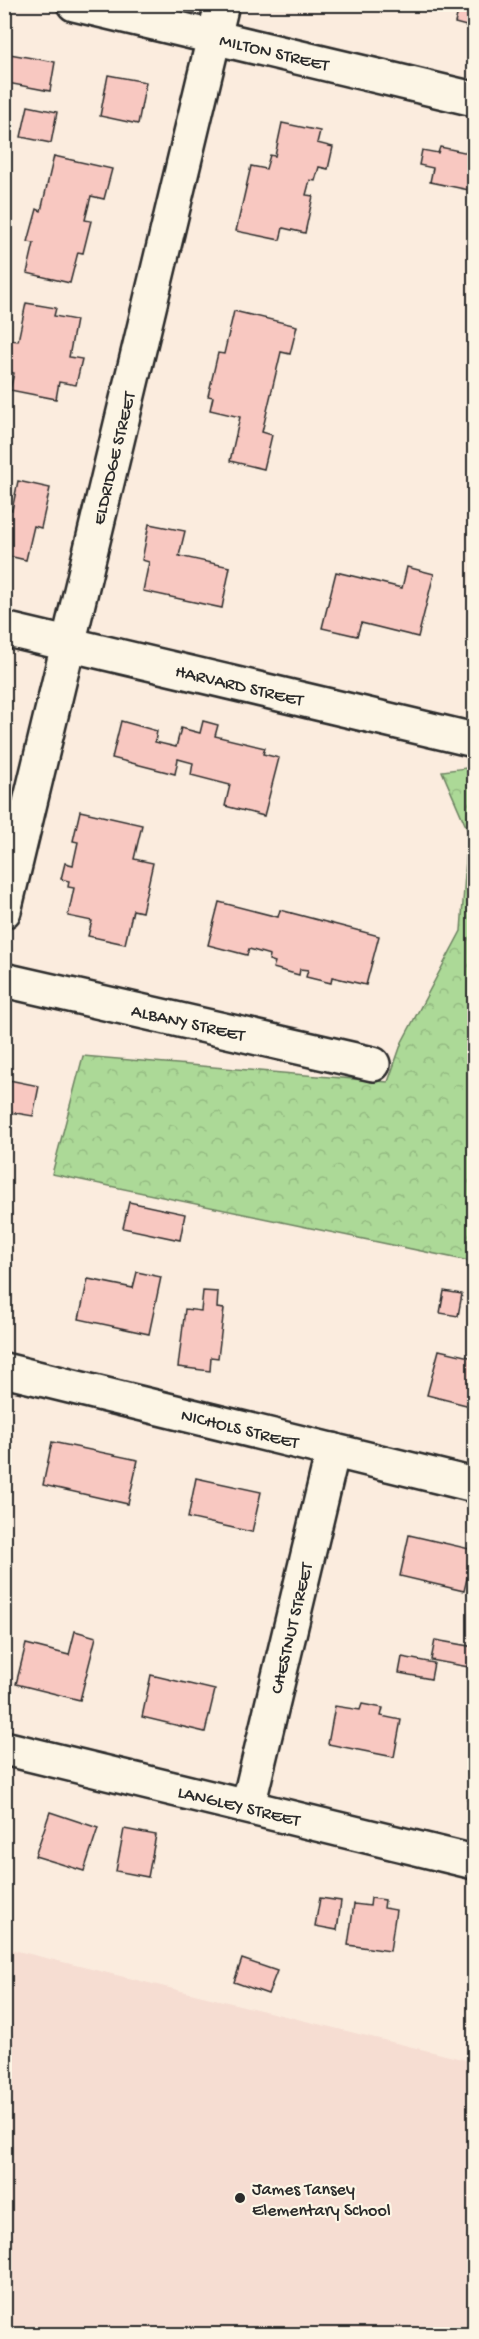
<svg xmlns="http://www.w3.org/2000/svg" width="479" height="2339" viewBox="0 0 479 2339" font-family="'Gochi Hand',sans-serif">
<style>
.built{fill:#f6ddd2}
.forest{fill:url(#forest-crowns);stroke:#6c8261;stroke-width:1.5}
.building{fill:#f8c8c1;stroke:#2b2b2b;stroke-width:1.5}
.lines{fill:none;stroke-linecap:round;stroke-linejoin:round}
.minor-casing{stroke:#2b2b2b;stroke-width:38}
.minor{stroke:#fcf5e5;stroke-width:33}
.poi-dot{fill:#2b2b2b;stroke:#fcf5e5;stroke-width:2}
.labels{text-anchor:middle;stroke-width:4.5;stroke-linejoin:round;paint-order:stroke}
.street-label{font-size:18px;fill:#2b2b2b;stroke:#fcf5e5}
.poi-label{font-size:18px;fill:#2b2b2b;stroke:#fcf5e5;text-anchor:start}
</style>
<defs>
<pattern id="forest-crowns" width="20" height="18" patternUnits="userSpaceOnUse" patternTransform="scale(1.5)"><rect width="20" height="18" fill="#acd997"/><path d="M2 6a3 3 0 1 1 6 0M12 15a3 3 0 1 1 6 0" fill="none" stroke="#94ba82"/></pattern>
</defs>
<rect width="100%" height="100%" fill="#fbecde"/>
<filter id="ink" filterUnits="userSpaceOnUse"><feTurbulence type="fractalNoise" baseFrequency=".0167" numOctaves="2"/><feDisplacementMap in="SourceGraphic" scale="12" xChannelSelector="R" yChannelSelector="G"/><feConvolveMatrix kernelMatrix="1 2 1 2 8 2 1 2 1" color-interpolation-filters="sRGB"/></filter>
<g filter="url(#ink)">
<path class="built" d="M5,1948L474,2062V2334H5Z"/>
<path class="forest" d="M474,767V1262L52,1174L83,1056L388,1082L402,1042L461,931L468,831L442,771Z"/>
<path class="building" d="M460,4H474V36H472L474,28L455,23Z
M4,53L55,62L50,91L8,83L4,100Z
M108,75L146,82L138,124L100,116Z
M28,106L57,112L51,143L21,137Z
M282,123L320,131L317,143L333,147L328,169L319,167L315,181L310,180L306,195L313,196L305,233L283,228L280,240L236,231L251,166L266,169L270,155L275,156Z
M440,147L474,154V191L430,182L433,168L419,165L422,150L438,153Z
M54,156L112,169L104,199L91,196L85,220L91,221L83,253L78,252L70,283L27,273L34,243L28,242L37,209L41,211Z
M26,303L56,308L54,316L76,320L69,357L82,359L76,385L59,382L56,399L10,390L14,373L4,371V339L18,341Z
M234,311L297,326L290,354L281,352L262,432L272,435L264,469L230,461L240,417L210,410L213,397L208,396L218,353L224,354Z
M18,481L50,488L41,528L34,526L26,560L4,555V508L12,510Z
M149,524L185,531L179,556L230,567L222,608L143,591L149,562L142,560Z
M407,567L434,574L418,637L361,623L357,636L322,628L336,572L402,588Z
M121,721L157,731L155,742L176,747L181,728L200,733L203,721L218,725L215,736L265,748L263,754L279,758L264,816L225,806L230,785L191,775L193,763L178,759L175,774L112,758Z
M80,811L142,825L134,859L153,863L142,912L133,910L125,944L88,936L92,921L68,916L74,888L68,887L69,881L61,879L65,863L73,865L78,842L73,841Z
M219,902L278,917L280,910L379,936L366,985L332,977L331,983L306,977L308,970L300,969L299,975L273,968L275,962L269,960L270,955L249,949L247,955L208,945Z
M4,1079L39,1086L33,1116L4,1111Z
M129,1202L185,1214L180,1240L123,1228Z
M137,1272L161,1277L149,1334L79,1319L88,1279L133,1288Z
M203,1291L218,1292L217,1308L224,1309L218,1358L211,1357L210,1371L178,1367L185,1309L201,1311Z
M444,1291L462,1294L458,1316L440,1313Z
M439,1350L474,1358V1407L427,1395Z
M52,1442L138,1460L128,1504L43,1485Z
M196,1478L261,1492L252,1532L188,1518Z
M409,1535L474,1550L464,1591L400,1576Z
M75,1631L96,1637L80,1700L16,1684L26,1644L69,1655Z
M435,1640L474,1647V1668L431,1660Z
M402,1657L434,1663L431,1679L399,1673Z
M151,1675L215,1690L205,1732L142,1717Z
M362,1704L383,1708L381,1716L401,1720L394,1757L328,1744L335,1706L360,1710Z
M474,1775V1810L470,1809L473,1801L467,1799Z
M50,1812L98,1828L84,1871L35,1856Z
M124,1829L156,1835L148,1877L116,1871Z
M320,1898L341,1901L337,1930L315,1926Z
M371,1898L385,1900L384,1908L396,1910L390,1951L348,1945L354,1904L370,1906Z
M242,1959L277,1971L268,1994L234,1982Z"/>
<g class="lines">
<defs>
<g id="minor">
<path id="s1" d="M74,4L474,99"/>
<path id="s2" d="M4,629L474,740"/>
<path id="s3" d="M4,911L222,4"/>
<path id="s4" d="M4,980L373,1064"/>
<path id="s5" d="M4,1370L474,1485"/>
<path id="s6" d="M4,1748L474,1862"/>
<path id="s7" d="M248,1806L333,1450"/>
</g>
</defs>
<use href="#minor" class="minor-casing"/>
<use href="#minor" class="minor"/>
</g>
</g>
<circle class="poi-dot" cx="240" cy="2198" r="6"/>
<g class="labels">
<g class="street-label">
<text dy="6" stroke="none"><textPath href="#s1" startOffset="206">MILTON STREET</textPath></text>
<text dy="6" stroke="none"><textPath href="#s3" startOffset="466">ELDRIDGE STREET</textPath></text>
<text dy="6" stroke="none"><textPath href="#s2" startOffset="242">HARVARD STREET</textPath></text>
<text dy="6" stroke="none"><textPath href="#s4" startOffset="189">ALBANY STREET</textPath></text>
<text dy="6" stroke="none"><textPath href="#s5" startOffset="243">NICHOLS STREET</textPath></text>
<text dy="6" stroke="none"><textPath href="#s7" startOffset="183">CHESTNUT STREET</textPath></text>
<text dy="6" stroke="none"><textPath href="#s6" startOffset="242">LANGLEY STREET</textPath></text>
</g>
<g class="poi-label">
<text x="252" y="2194">James Tansey<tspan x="252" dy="21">Elementary School</tspan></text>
</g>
</g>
<rect width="479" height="2339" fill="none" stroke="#fcf5e5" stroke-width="24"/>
<rect x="12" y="12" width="455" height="2315" fill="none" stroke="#2b2b2b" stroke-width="2" filter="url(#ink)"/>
</svg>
